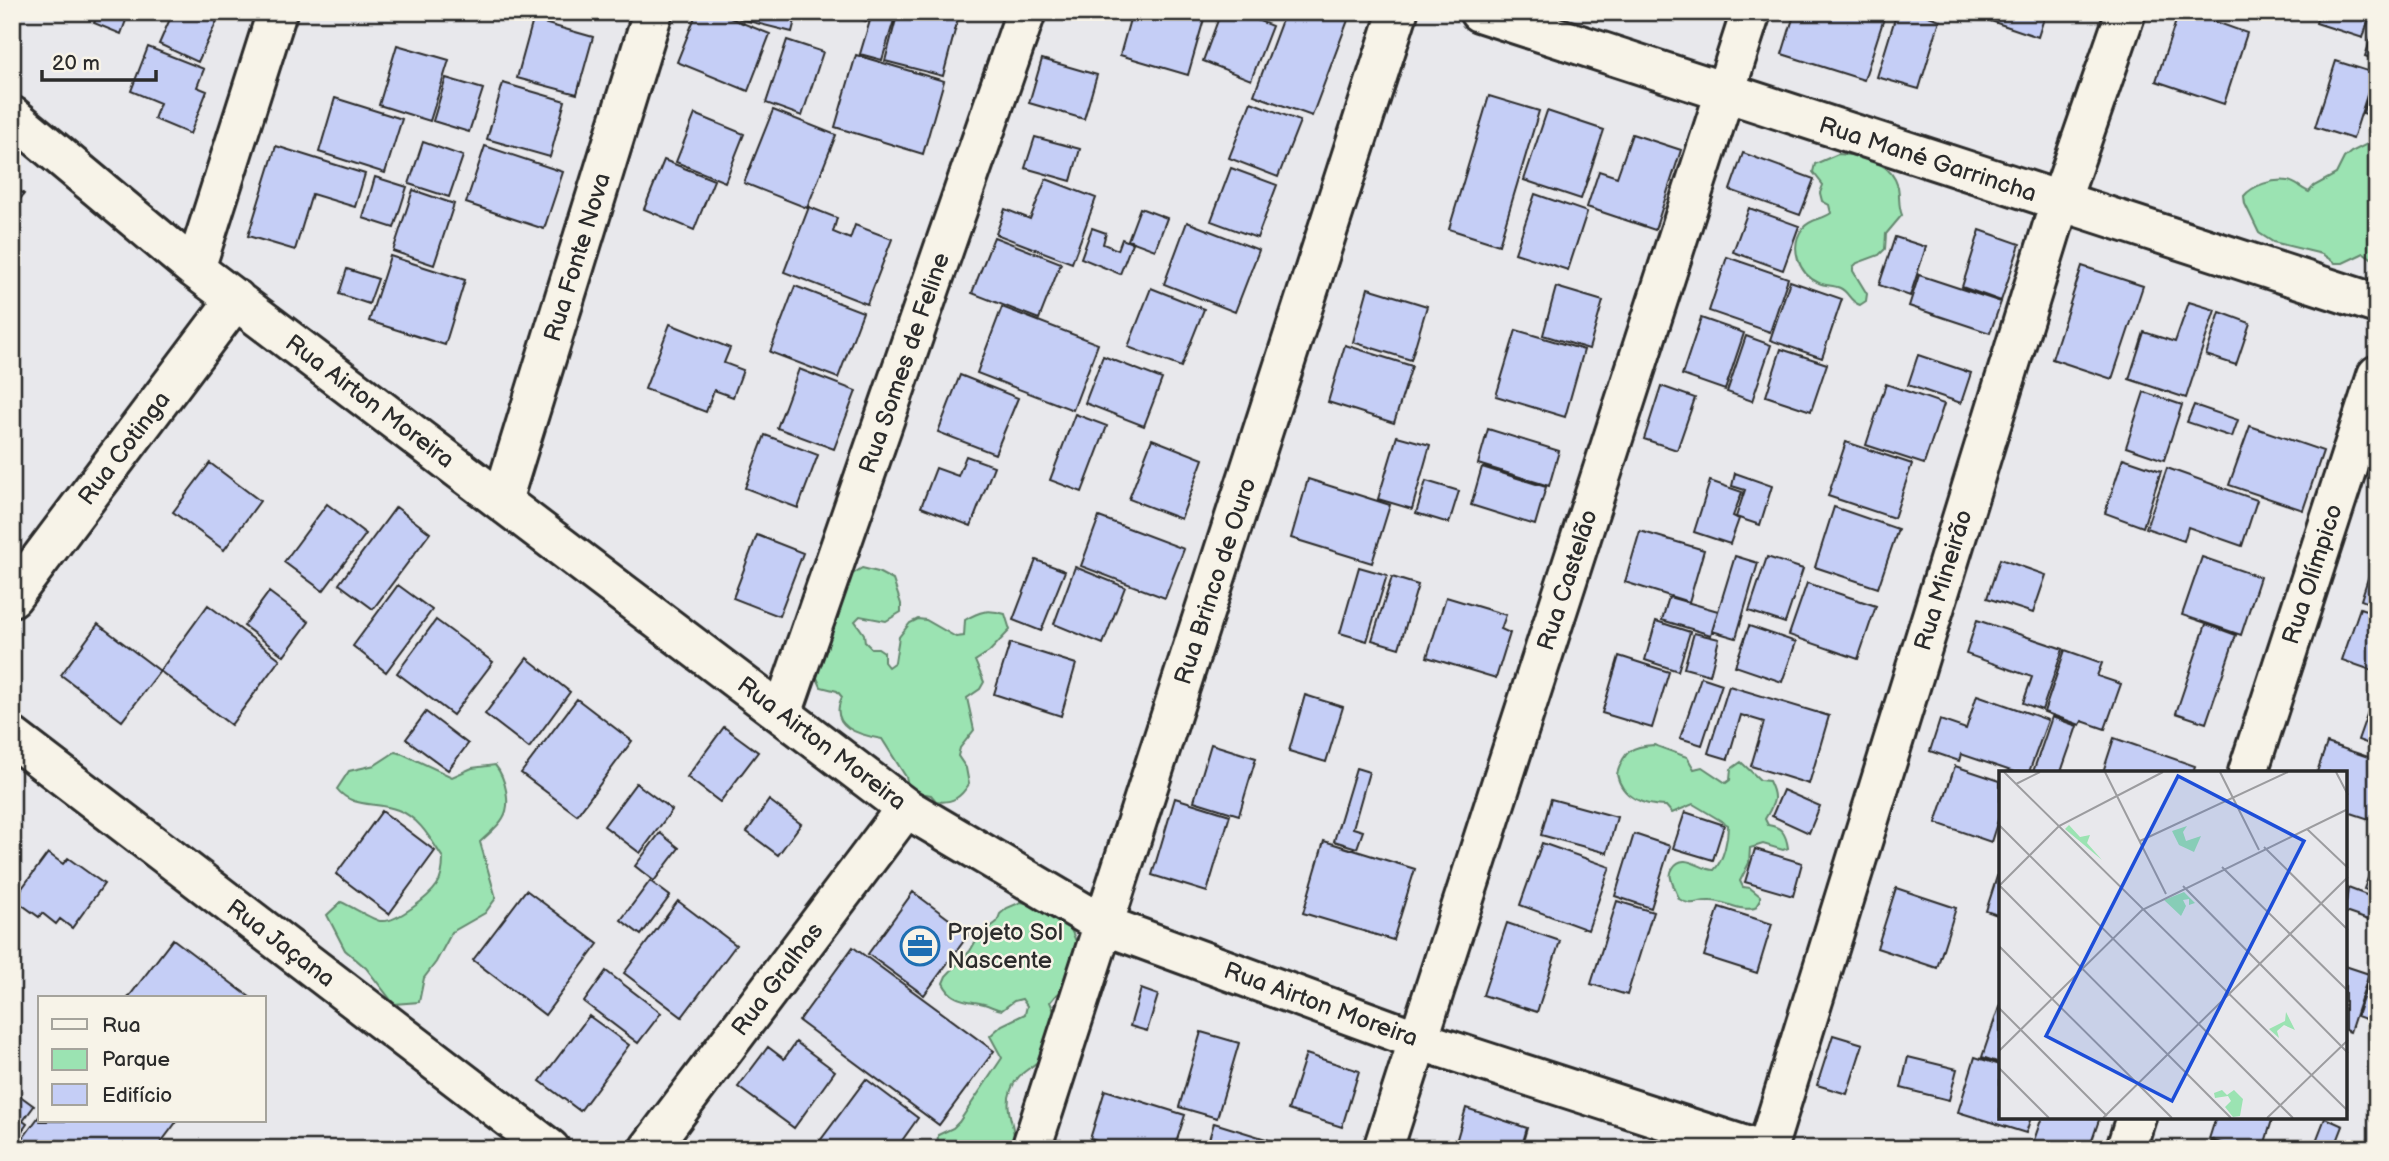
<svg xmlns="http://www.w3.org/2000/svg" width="2389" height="1161" viewBox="0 0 2389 1161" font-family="'Balsamiq Sans',sans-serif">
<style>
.green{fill:#9be3b2;stroke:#63876e;stroke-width:2}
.building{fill:#c5cef6;stroke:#2b2b2b;stroke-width:2}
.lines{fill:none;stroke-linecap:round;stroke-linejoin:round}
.minor-casing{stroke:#2b2b2b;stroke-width:44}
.minor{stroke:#f7f3e8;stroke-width:38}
.labels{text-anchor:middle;stroke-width:5;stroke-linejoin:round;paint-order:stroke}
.street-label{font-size:24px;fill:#2b2b2b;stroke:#f7f3e8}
.poi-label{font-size:24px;fill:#2b2b2b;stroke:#f7f3e8;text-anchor:start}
.inset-road{fill:none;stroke:#9c9c9f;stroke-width:2}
.view{fill:#1d4ed8;fill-opacity:0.15;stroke:#1d4ed8;stroke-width:3.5}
.inset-edge{fill:none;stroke:#2b2b2b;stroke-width:3.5}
</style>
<rect width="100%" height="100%" fill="#e8e8ec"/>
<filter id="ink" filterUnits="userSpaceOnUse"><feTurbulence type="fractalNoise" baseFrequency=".0143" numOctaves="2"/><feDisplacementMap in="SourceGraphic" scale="14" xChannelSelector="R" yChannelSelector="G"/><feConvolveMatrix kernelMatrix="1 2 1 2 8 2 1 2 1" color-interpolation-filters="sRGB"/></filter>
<g filter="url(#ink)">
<path class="green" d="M2377,139V262L2364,253L2343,263H2335L2322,254L2273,242L2259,233L2245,204L2244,196C2253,185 2273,179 2288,181C2295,182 2302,189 2309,192L2314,186L2336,174L2344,158L2351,152Z
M1838,154C1862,155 1891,161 1898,187C1900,197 1898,206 1902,215L1886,234L1885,249L1879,255L1857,263L1853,267V271L1867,294L1866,301L1860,305C1849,301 1849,292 1840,288C1833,285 1825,286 1819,283C1798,274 1789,246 1803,228C1811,218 1822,220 1831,213L1829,205L1822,201L1820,193L1823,185L1813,172L1815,164Z
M862,568L878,572L893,580L901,604V612L886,621L860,616L855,621L864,634L865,642L871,648H878L884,652V662L888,667L895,662L899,637L910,623L918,619L926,620L956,637L964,636L965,620C980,611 988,609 1005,614L1010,630L989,652L975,661L984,682L980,689L967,698L974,730L960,748L958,756L966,768L969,784C961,797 952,804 936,801L931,795L914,792L908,785L906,777L882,739C859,735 828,727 842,697L837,691L821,687L814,671L848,577Z
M1654,745L1687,757L1694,769L1702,767L1726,783L1730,780L1731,769L1741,762L1760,780L1769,781C1778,799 1774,803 1765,819L1768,825C1782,827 1786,834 1788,848L1783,850L1763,844L1750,848L1749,863L1740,881L1743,887L1750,888L1760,896V900L1755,908C1740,912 1726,901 1711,901C1696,900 1695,908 1679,899C1677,892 1672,885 1671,878C1670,875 1671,871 1673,868C1683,851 1701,870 1714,870C1724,860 1728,839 1728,825L1693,804L1672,813L1666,806C1644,806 1621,797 1617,774C1624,751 1631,746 1654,745Z
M395,752L403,754L452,777L472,768L495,765C505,777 512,804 503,818C498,827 487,835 480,842L496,898L485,913L452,932L436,962L424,978L419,1002L394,1004L366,968L345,950L327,915L341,902C351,906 375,921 381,921C396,923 429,897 437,885C442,878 443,867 443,858C431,840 420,818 398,810C376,801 353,809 337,789L349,771L375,765Z
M1021,902C1057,909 1067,912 1079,950L1067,988L1055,996L1050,1002L1060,1025C1054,1035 1049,1050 1041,1059C1029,1070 1017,1073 1011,1090C1002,1114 1021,1131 1011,1149H937L938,1135L953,1128L959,1122L1002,1058L990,1036L1002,1025L1025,1014L1027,1006L1022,999L1014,1001L1002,1010C995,1009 991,1006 984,1004C967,1000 952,1002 943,983L946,976L970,951L978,937L997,922L1000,914L1007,908Z"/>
<path class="building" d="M99,12H129L121,34L94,23Z
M173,12H221L198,62L159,44Z
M697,12H715L770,34L748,91L677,62Z
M724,12H797L792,32L724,15Z
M852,12H872L869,22L851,16Z
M898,12H931L958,19L943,76L885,61Z
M1132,12H1206L1188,75L1120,55Z
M1221,12H1237L1272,26L1251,80L1203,61Z
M1285,12H1328L1348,20L1312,116L1254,95Z
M1795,12H1886L1864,80L1782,54Z
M1897,12H1917L1940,20L1919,89L1877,77Z
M1994,12H2046L2038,37L1991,21Z
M2179,12H2188L2247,33L2224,104L2156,81Z
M2319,12H2371L2363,38L2316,23Z
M872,14L894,20L882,60L860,54Z
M533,20L593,37L577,94L517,78Z
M2377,21V60L2365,56Z
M787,40L823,52L802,116L766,103Z
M397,45L449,60L430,121L379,105Z
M148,47L204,69L197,87L207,91L190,134L154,119L160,103L131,91Z
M856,55L944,81L923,154L835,127Z
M1042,59L1097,75L1084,119L1029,103Z
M2336,61L2374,73L2353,139L2315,127Z
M2377,71V117L2363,113Z
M446,78L483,89L469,132L433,121Z
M503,83L565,101L550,157L487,139Z
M1489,96L1539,111L1499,245L1449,229Z
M335,98L402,119L385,173L319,152Z
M1251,102L1300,121L1278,177L1229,158Z
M773,110L836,135L807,208L744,183Z
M1547,111L1604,130L1581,199L1524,180Z
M695,114L744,134L725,182L676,162Z
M1632,134L1681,150L1655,230L1587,207L1599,171L1617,177Z
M1035,137L1080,149L1071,181L1025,168Z
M423,142L463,156L449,197L409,184Z
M276,146L365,174L355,207L312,194L295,250L248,236Z
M485,146L563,172L544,229L466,203Z
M1743,153L1814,179L1800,215L1730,190Z
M664,160L714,180L694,230L644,209Z
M1231,168L1277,185L1257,238L1211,221Z
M375,177L407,187L394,228L363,218Z
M1046,179L1096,198L1072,263L996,234L1005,209L1030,219Z
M12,185L24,194L12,210Z
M413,190L454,204L434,265L393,251Z
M1535,194L1587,212L1568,270L1515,253Z
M809,207L837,218L833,232L850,239L855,225L892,239L867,304L784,272Z
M1140,208L1167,218L1155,250L1128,240Z
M1749,208L1799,226L1783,270L1733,252Z
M1187,222L1259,250L1235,312L1164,284Z
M1092,228L1106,233L1103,244L1118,250L1122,239L1132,243L1120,274L1081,258Z
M1980,230L2020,244L2001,301L1962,287Z
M994,237L1061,263L1039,319L972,293Z
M1895,237L1926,247L1910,296L1879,285Z
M390,256L465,280L445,345L369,321Z
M1727,257L1788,278L1770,332L1709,311Z
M2082,266L2143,286L2112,379L2052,359Z
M347,269L378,279L369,304L339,294Z
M1919,275L2001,302L1990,333L1909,306Z
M1790,281L1842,299L1822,358L1770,340Z
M795,286L863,312L838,378L770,352Z
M1556,287L1603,301L1589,349L1543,335Z
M1151,288L1204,309L1181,367L1128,347Z
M1368,288L1427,306L1411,360L1353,342Z
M2189,302L2215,310L2186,398L2129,379L2144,332L2175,342Z
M1002,307L1098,344L1073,410L977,373Z
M2220,312L2250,323L2236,365L2206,355Z
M1701,318L1744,333L1725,390L1682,375Z
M670,324L730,348L724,363L743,370L733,397L714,390L706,412L645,389Z
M1516,330L1584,350L1565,417L1496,396Z
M1746,336L1771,345L1752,401L1727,392Z
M1345,345L1412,366L1394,423L1328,402Z
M1781,349L1827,364L1811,411L1766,396Z
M1918,355L1971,373L1961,403L1908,385Z
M1103,356L1162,379L1144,426L1085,403Z
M799,369L856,391L834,449L777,428Z
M960,375L1018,398L995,454L938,432Z
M1886,384L1944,404L1924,464L1866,445Z
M1661,386L1695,398L1677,450L1644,439Z
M2144,392L2182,405L2164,460L2126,447Z
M2194,405L2238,420L2232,437L2187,422Z
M1075,414L1107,426L1082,492L1050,480Z
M2250,426L2323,451L2303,510L2229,485Z
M1488,429L1559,451L1549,486L1478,464Z
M765,435L818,455L798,508L745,488Z
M1397,436L1430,445L1412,509L1378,499Z
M1152,439L1203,459L1181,519L1129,499Z
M1846,442L1912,464L1894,518L1828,496Z
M966,456L994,466L971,526L921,507L936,468L958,476Z
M2123,458L2161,471L2143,527L2105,513Z
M210,463L260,501L224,550L173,512Z
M1482,467L1546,487L1535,525L1471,505Z
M2167,468L2257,500L2242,546L2188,527L2184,541L2146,528Z
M1735,473L1772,486L1760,525L1736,517L1745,490L1732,486Z
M1308,479L1390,505L1372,563L1291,538Z
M1426,481L1459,491L1449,523L1416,513Z
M1710,481L1742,492L1733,516L1739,519L1730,544L1694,532Z
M327,504L366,534L323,591L284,562Z
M396,507L430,533L373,609L339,584Z
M1834,507L1898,529L1878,588L1815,567Z
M1099,517L1184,549L1165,598L1081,566Z
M1640,531L1704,550L1689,602L1625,582Z
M757,535L803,553L779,616L733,598Z
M1735,556L1758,563L1736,638L1712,631Z
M1767,557L1803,569L1785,623L1749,611Z
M2202,557L2260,577L2241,635L2182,615Z
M2000,559L2046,575L2033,613L1987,598Z
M1036,560L1065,571L1041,631L1013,620Z
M2372,566L2377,568V606L2361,600Z
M1075,567L1125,587L1103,644L1054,624Z
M1359,567L1387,575L1367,641L1340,633Z
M1392,577L1418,585L1399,648L1372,640Z
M1807,583L1876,606L1858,659L1789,635Z
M398,585L432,610L386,672L353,646Z
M269,592L309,622L284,656L244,626Z
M1446,597L1506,615L1501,629L1510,633L1496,678L1427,657Z
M1669,597L1718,611L1711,635L1662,620Z
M208,605L280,659L231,725L160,671Z
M2360,608L2377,614V672L2342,660Z
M436,620L493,662L453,715L397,673Z
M1977,620L2063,649L2042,710L2023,703L2032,677L1966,654Z
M1656,621L1690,632L1678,671L1645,660Z
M98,624L160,671L122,721L61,675Z
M2206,624L2236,635L2206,723L2176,713Z
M1749,626L1796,642L1782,682L1735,666Z
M1694,633L1719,639L1710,675L1684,668Z
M1010,643L1076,664L1061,716L994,694Z
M2065,650L2102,663L2097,676L2121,684L2105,729L2082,721L2080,725L2044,712Z
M1619,656L1669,672L1652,728L1602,713Z
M527,658L570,692L529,748L485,714Z
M1701,677L1722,684L1702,745L1680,738Z
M1729,686L1829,716L1809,784L1751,766L1764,722L1741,715L1728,759L1708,753Z
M2377,686V747L2358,740Z
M1305,695L1343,707L1326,762L1289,751Z
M1977,695L2048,720L2029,772H2014L1961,754L1959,761L1930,751L1940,720L1966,729Z
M577,699L632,741L577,815L521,773Z
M426,712L468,744L448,770L406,739Z
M2052,717L2077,726L2061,772H2033Z
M724,727L758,752L720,802L687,777Z
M2114,738L2195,766L2193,772H2103Z
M2327,743L2377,760L2375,821L2345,811V772H2317Z
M1211,744L1256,758L1239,815L1194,801Z
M1955,766L2000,781V814L1991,842L1936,823Z
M1356,768L1369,772L1353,828L1363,831L1357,848L1334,841Z
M636,783L672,810L640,853L604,826Z
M1783,790L1820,806L1809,833L1772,816Z
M1175,798L1230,815L1207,892L1152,875Z
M1551,799L1617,817L1607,853L1541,835Z
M769,800L801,824L778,855L747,832Z
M382,811L435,851L389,914L336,874Z
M1685,812L1724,825L1713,860L1673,848Z
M660,833L679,848L654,881L635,866Z
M1634,834L1670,846L1651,908L1615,896Z
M1324,841L1415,869L1393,940L1303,913Z
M1542,843L1610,867L1588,930L1520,905Z
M1755,849L1802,863L1793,896L1745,882Z
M48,853L63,864L68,858L104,884L72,928L60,919L56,924L42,913L39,917L14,899Z
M2377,853V894L2364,889Z
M2000,867V916L1986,911Z
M650,881L670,896L641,935L621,920Z
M1896,888L1956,908L1937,968L1877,948Z
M2348,888L2377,899V923L2345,912Z
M526,890L598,944L545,1015L473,960Z
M913,892L969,934L924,995L868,954Z
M678,901L736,945L682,1017L624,973Z
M1617,901L1653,912L1627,995L1591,984Z
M1719,907L1772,924L1757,973L1704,956Z
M1507,923L1560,941L1537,1012L1483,995Z
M173,939L251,998H128Z
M853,947L994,1051L939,1125L799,1021Z
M2377,951V970L2371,968Z
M2345,966L2369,974L2350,1032L2345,1030Z
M606,971L661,1013L638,1043L584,1002Z
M2369,980L2377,982V1023L2357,1016Z
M1141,989L1158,995L1147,1031L1130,1026Z
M2000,1004V1063L1982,1057Z
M589,1016L629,1045L580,1111L540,1081Z
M1201,1032L1239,1043L1217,1118L1179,1107Z
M1833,1035L1863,1044L1847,1094L1817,1085Z
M796,1042L835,1071L794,1128L738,1087L768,1047L784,1059Z
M1306,1054L1359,1071L1342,1127L1288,1110Z
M1908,1057L1957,1069L1949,1100L1901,1088Z
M1975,1057L2000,1065V1117H2031L2026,1133L1958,1112Z
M866,1079L918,1118L896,1149H814Z
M12,1090L34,1106L23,1121L27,1124L12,1145Z
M1105,1090L1185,1115L1174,1149H1123L1090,1139Z
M1466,1108L1527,1128L1521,1149H1454Z
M40,1115V1121H177L156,1149H15Z
M2042,1117H2100L2089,1149H2031Z
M2216,1117H2273L2263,1149H2238L2209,1139Z
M2325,1118L2343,1126L2334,1149H2313Z
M1214,1123L1279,1143L1277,1149H1206Z
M2211,1142L2231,1149H2208Z"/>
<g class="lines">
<defs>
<path id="minor" d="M1479,12L2377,304
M12,116L195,269L906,808L1104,925L1418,1040L1755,1149
M195,269L277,12
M502,501L653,12
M12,597L236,299
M782,714L1026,12
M12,737L550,1149
M2248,772L2377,375
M649,1149L906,808
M1031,1149L1398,12
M1383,1149L1751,12
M1767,1149L2060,202L2126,12
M2126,1149L2136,1117"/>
</defs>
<use href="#minor" class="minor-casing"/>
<use href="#minor" class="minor"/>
</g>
</g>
<defs>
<symbol id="office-ring" viewBox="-11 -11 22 22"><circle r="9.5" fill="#f7f3e8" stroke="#1f6fb2" stroke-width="1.5"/><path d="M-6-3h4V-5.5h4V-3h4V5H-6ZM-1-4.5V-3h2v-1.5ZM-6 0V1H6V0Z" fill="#1f6fb2"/></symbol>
</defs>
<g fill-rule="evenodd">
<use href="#office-ring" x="898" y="924" width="44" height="44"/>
</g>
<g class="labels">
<g class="street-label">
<text transform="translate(1928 159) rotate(18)" y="8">Rua Mané Garrincha</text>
<text transform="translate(577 257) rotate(-73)" y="8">Rua Fonte Nova</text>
<text transform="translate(904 363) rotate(-71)" y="8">Rua Somes de Feline</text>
<text transform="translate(370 401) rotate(37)" y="8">Rua Airton Moreira</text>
<text transform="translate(124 448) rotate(-53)" y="8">Rua Cotinga</text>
<text transform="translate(2312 574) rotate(-72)" y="8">Rua Olímpico</text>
<text transform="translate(1567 580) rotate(-72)" y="8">Rua Castelão</text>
<text transform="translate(1943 580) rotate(-73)" y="8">Rua Mineirão</text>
<text transform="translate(1215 581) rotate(-72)" y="8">Rua Brinco de Ouro</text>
<text transform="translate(822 743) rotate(37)" y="8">Rua Airton Moreira</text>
<text transform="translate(281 943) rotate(37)" y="8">Rua Jaçana</text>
<text transform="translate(777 979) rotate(-53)" y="8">Rua Gralhas</text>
<text transform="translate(1321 1004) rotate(20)" y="8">Rua Airton Moreira</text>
</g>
<g class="poi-label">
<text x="947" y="940">Projeto Sol<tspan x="947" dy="28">Nascente</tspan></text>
</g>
</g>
<g transform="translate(1999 771)">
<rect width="348" height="348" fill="#e8e8ec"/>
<path d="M70,54L81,66L91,64L88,72L103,89L66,58ZM188,55L184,61L187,70L202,65L195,81L180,74L173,60ZM185,121L196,132L190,134V128L184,129L187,135L182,145L165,129ZM287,241L296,259L285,254L278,260L280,267L270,258L286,250ZM223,319L228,324L235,319L244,328L241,345L234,346L226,336L232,330L229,325L216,327L215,322Z" fill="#9be3b2"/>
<path class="inset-road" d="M5,1L349,340M106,1L167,123M221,1L260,79M337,1L349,24M17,13L41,1M0,54L294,347M308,58L349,97M141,70L289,1M265,76L349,159M223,96L349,220M0,114L232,347M0,115L60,55L164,1M184,115L349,282M0,175L173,347M0,237L108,345M0,280L143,139L349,38M0,297L50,347M104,347L349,106M268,347L349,269"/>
<path class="view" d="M179,5L305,70L173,330L47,265Z"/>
<rect width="348" height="348" class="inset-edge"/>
</g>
<rect width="2389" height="1161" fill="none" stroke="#f7f3e8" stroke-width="42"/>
<rect x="21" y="21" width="2347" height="1119" fill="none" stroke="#2b2b2b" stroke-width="2.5" filter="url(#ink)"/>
<rect x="38" y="996" width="228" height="126" fill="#f7f3e8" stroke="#a5a39c" stroke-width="2"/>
<rect x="52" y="1019" width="35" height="10" fill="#f7f3e8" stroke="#a5a39c" stroke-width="2"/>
<text x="102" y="1032" font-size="21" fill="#2b2b2b">Rua</text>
<rect x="52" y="1049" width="35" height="21" fill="#9be3b2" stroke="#a5a39c" stroke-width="2"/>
<text x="102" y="1066" font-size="21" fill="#2b2b2b">Parque</text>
<rect x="52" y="1084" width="35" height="21" fill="#c5cef6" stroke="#a5a39c" stroke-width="2"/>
<text x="102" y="1102" font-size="21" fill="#2b2b2b">Edifício</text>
<path d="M42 70v10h114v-10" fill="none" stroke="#2b2b2b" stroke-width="3.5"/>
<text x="52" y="70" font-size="21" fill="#2b2b2b" stroke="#f7f3e8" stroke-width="5" paint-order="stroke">20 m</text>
</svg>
